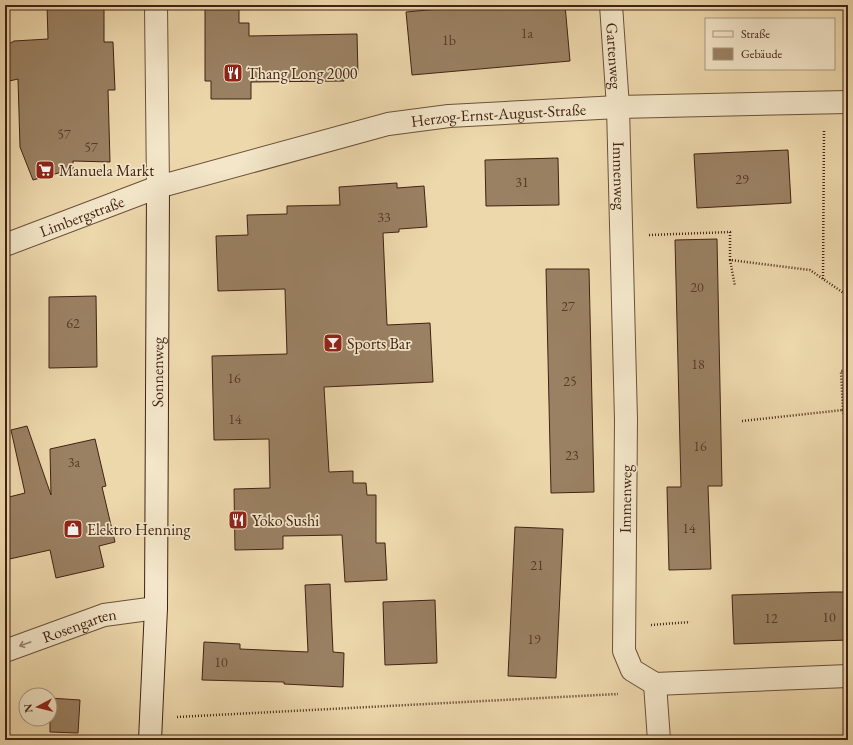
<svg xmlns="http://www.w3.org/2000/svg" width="853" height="745" viewBox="0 0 853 745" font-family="'EB Garamond',serif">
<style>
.building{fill:#9a8163;stroke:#412213}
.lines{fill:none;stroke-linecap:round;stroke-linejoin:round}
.street-casing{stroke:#6c5039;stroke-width:24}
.secondary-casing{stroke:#412213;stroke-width:24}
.path{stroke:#412213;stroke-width:2.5;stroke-dasharray:1 2;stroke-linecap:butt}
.street{stroke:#f3e6c9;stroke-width:22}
.secondary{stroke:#f3e6c9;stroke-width:22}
.oneway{stroke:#9a846e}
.labels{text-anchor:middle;stroke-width:3.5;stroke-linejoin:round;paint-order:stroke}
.number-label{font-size:14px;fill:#573a27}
.street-label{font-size:16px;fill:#412213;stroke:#f3e6c9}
.poi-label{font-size:16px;fill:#412213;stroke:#f3e6c9;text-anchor:start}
</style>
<rect width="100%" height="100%" fill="#edd8ac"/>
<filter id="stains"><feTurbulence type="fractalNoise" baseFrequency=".005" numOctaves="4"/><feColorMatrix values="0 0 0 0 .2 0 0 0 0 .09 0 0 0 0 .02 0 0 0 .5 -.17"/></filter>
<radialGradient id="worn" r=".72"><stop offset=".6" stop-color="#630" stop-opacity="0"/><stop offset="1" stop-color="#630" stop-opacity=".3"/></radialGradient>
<path class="building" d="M47,5H104V42H113L115,90H108L110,162L73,161V169L33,180L20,147L18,79L5,82V46L14,41L48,39Z
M205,5H239V23H249V36L357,34L358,74H344V81L251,82V99H211V81H205Z
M482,5H565L570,61L412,75L406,12Z
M788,150L791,203L697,208L694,154Z
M558,158L559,205L486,206L485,160Z
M397,183V188L424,186L427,227L399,229V232L383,233L387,325L430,323L433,382L324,387L329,472L353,471V483H366L367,495H376V543H385L387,580L345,582L342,535L283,536V549L235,550L234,489L270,488L269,439L214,440L212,356L287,354L285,289L218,291L216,236L248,235L247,215L287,214V206L340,205L339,187Z
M717,239L722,486H708L711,569L669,570L667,487H681L675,240Z
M546,269H589L594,492L551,493Z
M96,296L97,367L49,368V297Z
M27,426L51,495L50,449L95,439L106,486L102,487L115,542L99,546L104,567L56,578L50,550L5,560V498L25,493L11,430Z
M515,527L563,529L556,678L508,676Z
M330,584L333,652L344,653L343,687L284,684V682L202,680L204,642L240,644V649L308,652L305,585Z
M832,592H848V640L734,644L732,595Z
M435,600L437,663L385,665L383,602Z
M50,698L80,700L78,733L50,732Z"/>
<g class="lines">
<defs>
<g id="street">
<path d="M156,5L158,187"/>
<path id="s1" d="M611,5L618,107L626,420L624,651L632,670L655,684L848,676"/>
<path id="s2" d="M5,245L158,187L388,124L449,116L618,107L848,102"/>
<path id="s3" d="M5,651L104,615L156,608"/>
<path d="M655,684L659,740"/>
</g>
<g id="secondary">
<path id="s4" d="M150,740L156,608L158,187"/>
</g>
</defs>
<use href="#street" class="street-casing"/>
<use href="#secondary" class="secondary-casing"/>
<path class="path" d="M649,235L730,232V260L810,270L848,296
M730,260L735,286
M823,279L824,130
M843,410L848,439
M742,421L843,410L841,371H848
M651,625L690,622
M177,717L618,694"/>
<use href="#street" class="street"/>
<use href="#secondary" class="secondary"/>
</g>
<defs><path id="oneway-shaft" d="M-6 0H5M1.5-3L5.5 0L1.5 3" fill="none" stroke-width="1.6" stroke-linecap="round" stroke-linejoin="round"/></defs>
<use class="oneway" href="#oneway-shaft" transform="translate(25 644) rotate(160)"/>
<defs>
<symbol id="restaurant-square" viewBox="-11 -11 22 22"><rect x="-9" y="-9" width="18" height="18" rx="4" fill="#8f2418" stroke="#f3e6c9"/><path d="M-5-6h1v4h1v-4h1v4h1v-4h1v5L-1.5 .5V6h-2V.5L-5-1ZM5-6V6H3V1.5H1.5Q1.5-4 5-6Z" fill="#fff"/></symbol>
<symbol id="supermarket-square" viewBox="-11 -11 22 22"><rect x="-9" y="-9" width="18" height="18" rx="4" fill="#8f2418" stroke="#f3e6c9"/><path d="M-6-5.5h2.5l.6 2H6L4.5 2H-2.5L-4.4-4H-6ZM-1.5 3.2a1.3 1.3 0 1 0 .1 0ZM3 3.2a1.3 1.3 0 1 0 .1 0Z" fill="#fff"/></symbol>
<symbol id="bar-square" viewBox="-11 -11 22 22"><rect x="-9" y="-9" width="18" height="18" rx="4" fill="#8f2418" stroke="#f3e6c9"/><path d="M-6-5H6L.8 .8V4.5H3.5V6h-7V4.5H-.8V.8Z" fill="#fff"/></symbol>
<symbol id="shop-square" viewBox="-11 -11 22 22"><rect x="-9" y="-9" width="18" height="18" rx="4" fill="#8f2418" stroke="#f3e6c9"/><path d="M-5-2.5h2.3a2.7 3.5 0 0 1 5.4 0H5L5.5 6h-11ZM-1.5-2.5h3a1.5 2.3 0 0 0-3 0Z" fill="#fff"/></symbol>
</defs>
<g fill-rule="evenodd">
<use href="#restaurant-square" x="222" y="62" width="22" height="22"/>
<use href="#supermarket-square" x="34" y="159" width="22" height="22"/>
<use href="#bar-square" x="322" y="332" width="22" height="22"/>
<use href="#restaurant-square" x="227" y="509" width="22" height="22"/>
<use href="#shop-square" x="62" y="518" width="22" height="22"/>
</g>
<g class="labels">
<g class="number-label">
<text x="527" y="38">1a</text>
<text x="449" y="45">1b</text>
<text x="64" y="139">57</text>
<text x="91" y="152">57</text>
<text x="742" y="184">29</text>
<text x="522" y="187">31</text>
<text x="384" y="222">33</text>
<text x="697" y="292">20</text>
<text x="568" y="311">27</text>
<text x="73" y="328">62</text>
<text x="698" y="369">18</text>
<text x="234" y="383">16</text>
<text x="570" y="386">25</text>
<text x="235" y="424">14</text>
<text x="700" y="451">16</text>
<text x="572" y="460">23</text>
<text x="74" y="467">3a</text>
<text x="689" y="533">14</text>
<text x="537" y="570">21</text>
<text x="829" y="622">10</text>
<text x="771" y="623">12</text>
<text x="534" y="644">19</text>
<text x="221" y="667">10</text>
</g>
<g class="street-label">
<text dy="6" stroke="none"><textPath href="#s1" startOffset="51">Gartenweg</textPath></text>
<text dy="6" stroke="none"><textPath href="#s2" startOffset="513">Herzog-Ernst-August-Straße</textPath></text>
<text dy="6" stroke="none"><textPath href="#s1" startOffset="171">Immenweg</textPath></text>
<text dy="6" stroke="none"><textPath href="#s2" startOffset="82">Limbergstraße</textPath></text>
<text dy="6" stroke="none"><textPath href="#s4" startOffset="368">Sonnenweg</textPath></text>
<text transform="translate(625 499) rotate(-89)" y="6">Immenweg</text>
<text dy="6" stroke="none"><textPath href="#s3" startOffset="79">Rosengarten</textPath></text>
</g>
<g class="poi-label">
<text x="247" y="79">Thang Long 2000</text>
<text x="59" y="176">Manuela Markt</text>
<text x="347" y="349">Sports Bar</text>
<text x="252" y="526">Yoko Sushi</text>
<text x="87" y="535">Elektro Henning</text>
</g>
</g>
<rect width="853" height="745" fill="none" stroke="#edd8ac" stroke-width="20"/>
<rect x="6" y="6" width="841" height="733" fill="none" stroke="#412213" stroke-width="2"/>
<rect x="10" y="10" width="833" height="725" fill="none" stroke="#412213"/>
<rect x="705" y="18" width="130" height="52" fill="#f3e6c9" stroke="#ac9880"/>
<rect x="713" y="31" width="20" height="6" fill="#f3e6c9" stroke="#ac9880"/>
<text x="741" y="38" font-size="12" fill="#412213">Straße</text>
<rect x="713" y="48" width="20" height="12" fill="#9a8163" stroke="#ac9880"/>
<text x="741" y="58" font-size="12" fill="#412213">Gebäude</text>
<g transform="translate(38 707) rotate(263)"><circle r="19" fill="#f3e6c9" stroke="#ac9880"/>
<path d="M0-3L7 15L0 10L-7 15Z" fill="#8f2418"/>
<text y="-6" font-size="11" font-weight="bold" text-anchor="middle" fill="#412213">N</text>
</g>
<rect width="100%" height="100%" filter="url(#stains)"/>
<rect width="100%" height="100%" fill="url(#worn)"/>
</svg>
